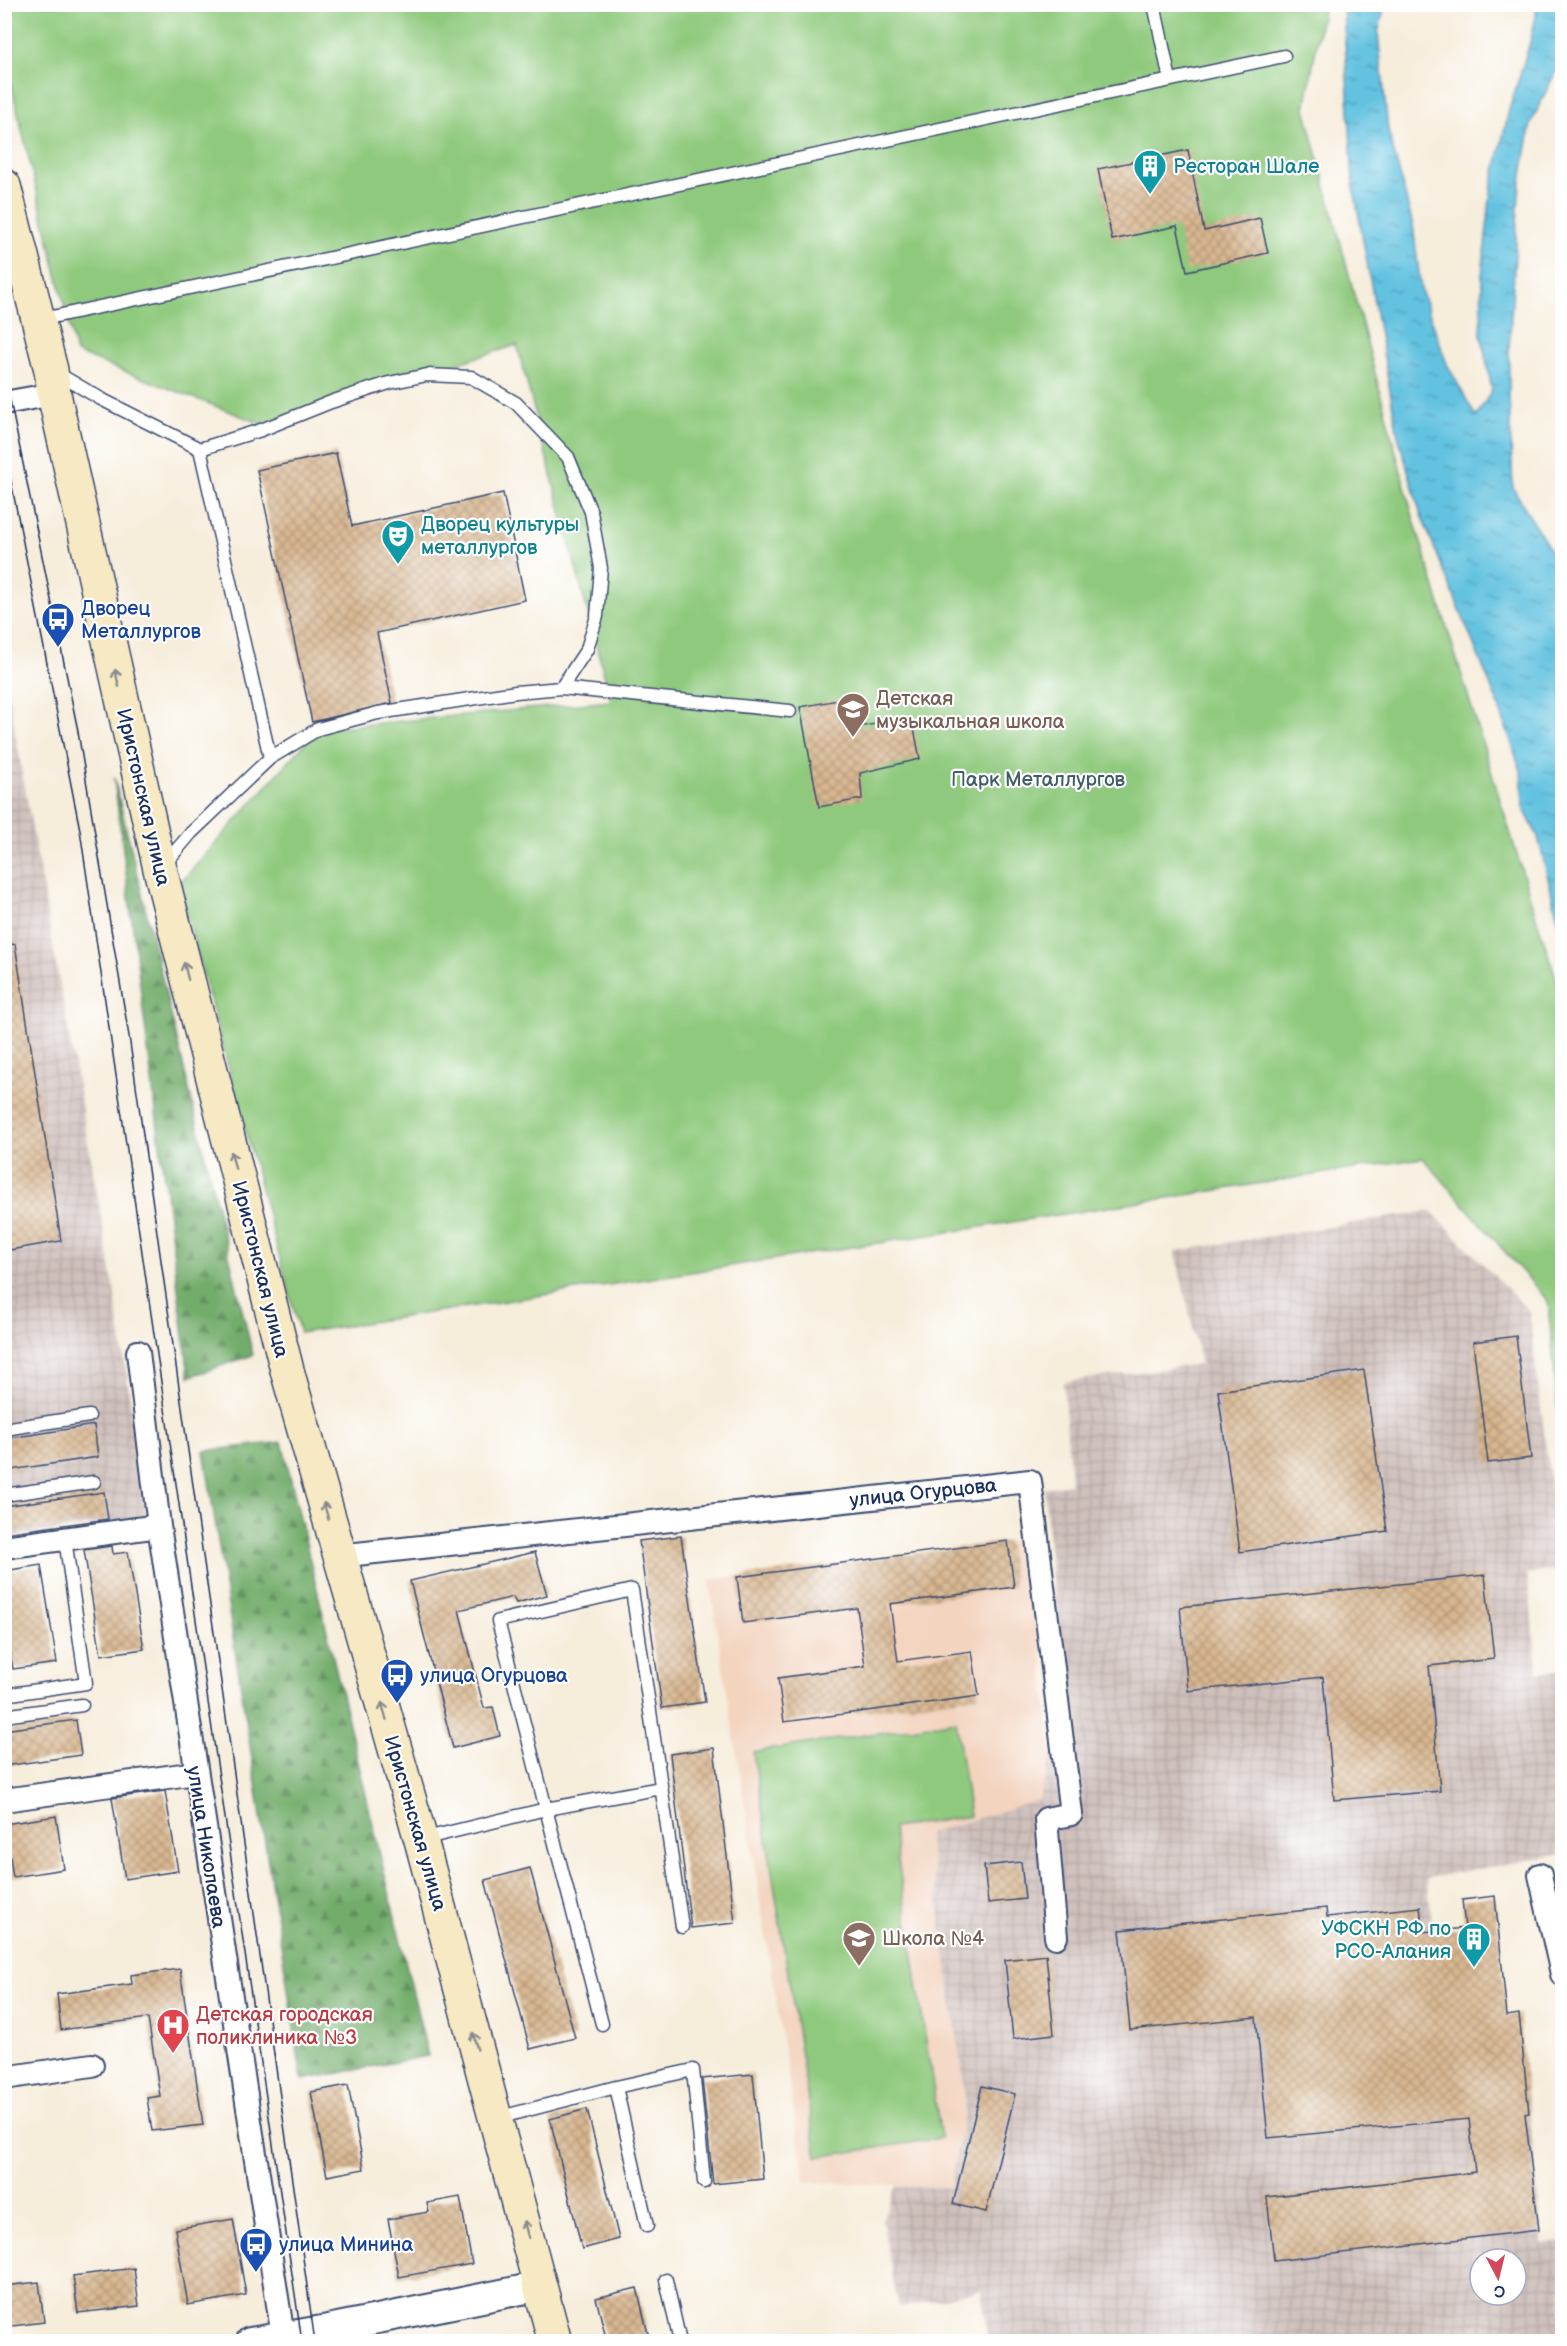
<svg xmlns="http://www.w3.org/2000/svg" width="1567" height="2346" viewBox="0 0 1567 2346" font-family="'Balsamiq Sans',sans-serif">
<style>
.built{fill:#f3d4bf}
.industrial{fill:url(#industrial-grid);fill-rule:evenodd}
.green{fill:#8fc97d;stroke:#557c6e;stroke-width:1.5}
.forest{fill:url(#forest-firs);stroke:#476e65;stroke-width:1.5}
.water{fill:url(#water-ripples);stroke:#3e789f;stroke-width:1.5}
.building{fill:url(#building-cross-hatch)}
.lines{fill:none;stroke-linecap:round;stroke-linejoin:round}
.service-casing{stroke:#3c4c71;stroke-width:15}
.minor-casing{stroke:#3c4c71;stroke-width:26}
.tertiary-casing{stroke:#3c4c71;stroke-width:32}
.secondary-casing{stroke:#3c4c71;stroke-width:36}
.service{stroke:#fff;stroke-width:12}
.minor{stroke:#fff;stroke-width:22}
.tertiary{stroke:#fff;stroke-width:28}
.secondary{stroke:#f6e9c3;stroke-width:33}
.tram{stroke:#1b2f5e;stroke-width:1.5}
.oneway{stroke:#888c90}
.labels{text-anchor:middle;stroke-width:4.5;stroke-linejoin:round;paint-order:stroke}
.culture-label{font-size:20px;fill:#0d838f;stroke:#fff;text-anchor:start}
.transit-label{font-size:20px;fill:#164399;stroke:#fff;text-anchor:start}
.education-label{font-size:20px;fill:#785e54;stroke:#fff;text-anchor:start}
.park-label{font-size:20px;fill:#3e5d67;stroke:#fff}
.street-label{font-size:20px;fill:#1b2f5e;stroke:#fff}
.health-label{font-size:20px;fill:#be3a42;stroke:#fff;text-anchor:start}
</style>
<defs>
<pattern id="industrial-grid" width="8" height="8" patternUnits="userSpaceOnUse" patternTransform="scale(1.5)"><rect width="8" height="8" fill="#cfc0bb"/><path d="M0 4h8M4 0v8" fill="none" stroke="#b1a5a3"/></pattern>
<pattern id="forest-firs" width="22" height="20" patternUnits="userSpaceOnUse" patternTransform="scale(1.5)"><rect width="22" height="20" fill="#73ad6c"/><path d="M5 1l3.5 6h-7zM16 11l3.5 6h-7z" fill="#5e8d5c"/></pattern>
<pattern id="water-ripples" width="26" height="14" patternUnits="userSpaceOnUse" patternTransform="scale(1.5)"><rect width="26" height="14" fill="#62c2e0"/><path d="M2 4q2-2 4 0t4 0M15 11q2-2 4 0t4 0" fill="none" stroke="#509eb9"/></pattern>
<pattern id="building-cross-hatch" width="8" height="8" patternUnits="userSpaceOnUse" patternTransform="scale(1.5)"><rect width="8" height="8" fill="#d9b790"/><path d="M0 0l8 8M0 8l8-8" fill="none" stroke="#af9579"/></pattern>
</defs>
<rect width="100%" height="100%" fill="#fff"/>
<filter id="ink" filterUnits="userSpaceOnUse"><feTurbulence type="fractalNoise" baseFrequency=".0167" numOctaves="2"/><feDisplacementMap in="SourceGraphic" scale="12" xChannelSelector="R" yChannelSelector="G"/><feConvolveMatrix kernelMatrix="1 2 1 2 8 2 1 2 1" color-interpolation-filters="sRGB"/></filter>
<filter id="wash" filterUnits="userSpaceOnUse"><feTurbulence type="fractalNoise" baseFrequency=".008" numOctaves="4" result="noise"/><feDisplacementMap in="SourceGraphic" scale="24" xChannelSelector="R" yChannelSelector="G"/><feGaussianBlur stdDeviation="1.35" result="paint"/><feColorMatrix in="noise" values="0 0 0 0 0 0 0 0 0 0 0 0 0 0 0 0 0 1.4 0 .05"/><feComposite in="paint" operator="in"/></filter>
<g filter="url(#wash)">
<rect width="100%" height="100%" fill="#f6eddb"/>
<path class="built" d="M1030,1539L1052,1755L1040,1800L928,1833L966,2101L950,2187L805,2182L709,1580Z"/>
<path class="industrial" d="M4,670L114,1289L147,1517L4,1538Z
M1431,1211L1529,1311L1561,1569L1527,1574L1538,1673L1562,1670V1854L1427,1878L1443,2021L1519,2014L1543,2244L1562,2241V2341H988L981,2290L899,2308L882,2220L896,2186L950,2187L966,2101L928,1833L1039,1800L1052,1755L1068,1748L1044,1488L1071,1484L1063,1382L1201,1364L1175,1251ZM1480,2259H1516V2295H1480Z"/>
<path class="green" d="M4,5H1324L1305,108L1413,517L1538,923L1562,995V1454L1548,1301L1423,1158L300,1333L179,884L318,729L611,701L517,345L262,424L76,353L5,60Z
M956,1721L970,1816L893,1828L941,2138L817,2157L753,1752Z"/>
<path class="forest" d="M114,778L253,1355L189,1377Z
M282,1442L428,2056L302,2080L204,1451Z"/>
<path class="water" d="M1343,5H1385L1378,33L1388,130L1413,225L1421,290L1447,364L1476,417L1492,390L1481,334L1482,275L1491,189L1509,110L1531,39L1537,11L1532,5H1562V74L1557,69L1531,123L1519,193L1509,349V395L1513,488L1550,550L1562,561V936L1538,837L1523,807L1521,771L1498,704L1421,515L1398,436L1353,184Z"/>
<g id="blocks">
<path class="building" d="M1188,150L1204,231L1260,218L1268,253L1187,271L1177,226L1112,240L1098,169Z
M336,453L352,526L503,493L525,600L377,633L392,703L312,722L257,470Z
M843,699L852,728L912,718L920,759L860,773L862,799L819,807L800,707Z
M15,944L61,1241L4,1251V945Z
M1516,1336L1531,1458L1488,1463L1473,1342Z
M1364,1370L1387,1531L1240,1552L1218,1391Z
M94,1425L98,1457L4,1471V1439Z
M104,1492L108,1519L4,1533V1506Z
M681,1536L705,1702L662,1708L639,1541Z
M1008,1541L1014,1587L890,1604L898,1661L972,1651L979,1696L784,1722L778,1678L865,1666L857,1608L743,1623L737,1577Z
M112,1546L113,1554L128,1552L144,1649L101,1655L84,1550Z
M535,1552L547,1595L516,1603L513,1597L459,1610L484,1708L493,1707L500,1736L453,1748L410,1581Z
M41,1565L57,1663L13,1669L4,1621V1571Z
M1485,1575L1494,1659L1429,1666L1440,1791L1334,1800L1323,1677L1188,1691L1180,1607Z
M76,1720L81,1755L4,1766V1730Z
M714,1748L735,1923L691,1928L670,1754Z
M165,1791L178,1871L125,1879L112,1798Z
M56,1816L64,1869L13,1877L5,1824Z
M1021,1862L1025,1899L988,1903L984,1866Z
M530,1868L575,2038L530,2049L485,1880Z
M1495,1896L1507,2016L1519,2014L1529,2113L1525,2114L1539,2230L1274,2261L1267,2197L1475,2172L1469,2119L1268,2138L1256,2017L1130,2030L1120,1930L1326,1908L1327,1917L1420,1907L1423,1932L1465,1928L1462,1900Z
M1046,1955L1054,2034L1013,2039L1005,1960Z
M180,1969L203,2125L152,2131L147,2098L160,2096L148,2018L61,2030L57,1994L132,1984L131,1975Z
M753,2074L763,2179L713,2184L702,2079Z
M348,2085L364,2169L327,2176L311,2092Z
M982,2086L1015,2094L986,2212L953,2204Z
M587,2109L619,2239L582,2249L550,2119Z
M460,2197L472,2264L399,2277L388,2219L429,2212L427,2203Z
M233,2219L246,2295L188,2305L175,2229Z
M134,2268L139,2306L78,2313L73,2276Z
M39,2282L44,2322L4,2327V2286Z
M637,2288L650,2342H607L596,2298Z"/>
</g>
</g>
<g filter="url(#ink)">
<use href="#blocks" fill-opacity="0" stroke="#3c4c71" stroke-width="1.5"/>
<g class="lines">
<defs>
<path id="service" d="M1154,4L1170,80
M38,320L1284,56
M55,372L101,399L200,449L270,758L191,833L163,866
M200,449L261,430L331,402L389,383L427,375L471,377L516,403L568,457L591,512L601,568L597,616L587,649L561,688
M270,758L318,729L378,713L516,692L561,688L790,711
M4,1429L89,1416
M4,1495L94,1482
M4,1695L86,1683L65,1539
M4,1716L82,1705
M422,1839L546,1809L498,1621L632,1590L682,1927
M602,2024L546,1809L661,1788
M616,2087L693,2070L704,2182
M497,2118L616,2087L647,2226
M666,2280L680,2342"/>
<path id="minor" d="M4,403L54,394
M138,1352L159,1526L283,2337
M4,1547L159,1526
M338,1556L1030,1481L1071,1814L1046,1819L1056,1937
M4,1800L196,1773
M1540,1875L1562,1974
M4,2078L92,2065"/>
<path id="tertiary" d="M250,2342L328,2329L541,2286"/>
<path id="secondary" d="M4,186L51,370L54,394L160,869L288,1374L421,1840L555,2342"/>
</defs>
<use href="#service" class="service-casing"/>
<use href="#minor" class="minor-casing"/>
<use href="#tertiary" class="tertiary-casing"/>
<use href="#secondary" class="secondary-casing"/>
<use href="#service" class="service"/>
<use href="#minor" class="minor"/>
<use href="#tertiary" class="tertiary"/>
<use href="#secondary" class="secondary"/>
<path class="tram" d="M4,371L77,726L129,1036L315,2342
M4,446L80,830L302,2342"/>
</g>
<defs><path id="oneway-shaft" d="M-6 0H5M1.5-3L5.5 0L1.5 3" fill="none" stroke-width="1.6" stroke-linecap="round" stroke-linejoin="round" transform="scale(1.5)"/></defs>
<g class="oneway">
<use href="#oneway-shaft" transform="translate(117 678) rotate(-103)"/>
<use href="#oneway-shaft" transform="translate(186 971) rotate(-104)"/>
<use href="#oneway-shaft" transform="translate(233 1160) rotate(-104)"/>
<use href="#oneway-shaft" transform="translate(326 1511) rotate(-106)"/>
<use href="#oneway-shaft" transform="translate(384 1711) rotate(-106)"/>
<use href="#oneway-shaft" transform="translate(475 2041) rotate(-105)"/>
<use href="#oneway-shaft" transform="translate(526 2229) rotate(-105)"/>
</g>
</g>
<defs>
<symbol id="building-pin" viewBox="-11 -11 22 30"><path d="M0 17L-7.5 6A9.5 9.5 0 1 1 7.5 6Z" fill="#0f9aa8" stroke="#fff"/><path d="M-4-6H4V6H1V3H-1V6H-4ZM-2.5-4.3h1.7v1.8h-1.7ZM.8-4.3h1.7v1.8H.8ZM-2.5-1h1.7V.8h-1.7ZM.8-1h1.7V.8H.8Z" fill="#fff"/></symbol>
<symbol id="theatre-pin" viewBox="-11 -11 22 30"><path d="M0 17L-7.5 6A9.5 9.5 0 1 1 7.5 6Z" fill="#0f9aa8" stroke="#fff"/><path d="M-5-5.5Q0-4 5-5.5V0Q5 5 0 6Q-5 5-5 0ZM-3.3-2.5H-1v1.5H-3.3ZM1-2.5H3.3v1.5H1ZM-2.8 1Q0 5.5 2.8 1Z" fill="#fff"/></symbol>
<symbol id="bus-pin" viewBox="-11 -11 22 30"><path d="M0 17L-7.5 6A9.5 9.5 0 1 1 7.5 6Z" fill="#1a4fb4" stroke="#fff"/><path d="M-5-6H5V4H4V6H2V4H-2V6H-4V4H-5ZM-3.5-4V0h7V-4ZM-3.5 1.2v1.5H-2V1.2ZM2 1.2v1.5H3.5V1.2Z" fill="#fff"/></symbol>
<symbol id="school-pin" viewBox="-11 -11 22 30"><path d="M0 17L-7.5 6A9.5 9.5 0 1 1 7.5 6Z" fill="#8d6e63" stroke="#fff"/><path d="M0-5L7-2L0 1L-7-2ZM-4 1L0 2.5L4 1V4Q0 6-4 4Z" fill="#fff"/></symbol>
<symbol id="hospital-pin" viewBox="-11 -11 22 30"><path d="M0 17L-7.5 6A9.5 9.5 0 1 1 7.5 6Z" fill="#e0444e" stroke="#fff"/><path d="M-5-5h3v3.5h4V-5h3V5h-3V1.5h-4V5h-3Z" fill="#fff"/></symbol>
</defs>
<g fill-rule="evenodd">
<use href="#building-pin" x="1131" y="147" width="38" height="52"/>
<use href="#theatre-pin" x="379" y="517" width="38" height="52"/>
<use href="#bus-pin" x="39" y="600" width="38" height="52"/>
<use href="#school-pin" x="834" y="690" width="38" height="52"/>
<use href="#bus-pin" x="378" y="1656" width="38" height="52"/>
<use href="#school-pin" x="840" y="1919" width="38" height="52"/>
<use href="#building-pin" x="1455" y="1920" width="38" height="52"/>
<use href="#hospital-pin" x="154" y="2006" width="38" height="52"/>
<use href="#bus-pin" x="237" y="2225" width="38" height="52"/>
</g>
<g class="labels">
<g class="culture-label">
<text x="1173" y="173">Ресторан Шале</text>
<text x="421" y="531">Дворец культуры<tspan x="421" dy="23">металлургов</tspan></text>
<text x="1451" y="1935" text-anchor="end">УФСКН РФ по<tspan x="1451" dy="23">РСО-Алания</tspan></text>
</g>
<g class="transit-label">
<text x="81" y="615">Дворец<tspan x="81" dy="23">Металлургов</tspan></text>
<text x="420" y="1682">улица Огурцова</text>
<text x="279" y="2251">улица Минина</text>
</g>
<g class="education-label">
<text x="876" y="705">Детская<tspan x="876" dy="23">музыкальная школа</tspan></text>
<text x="882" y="1945">Школа №4</text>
</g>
<g class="park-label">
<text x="1038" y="786">Парк Металлургов</text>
</g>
<g class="street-label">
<text transform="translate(144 797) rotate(77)" y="7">Иристонская улица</text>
<text transform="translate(261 1269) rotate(76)" y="7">Иристонская улица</text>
<text transform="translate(923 1492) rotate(-6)" y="7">улица Огурцова</text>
<text transform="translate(416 1823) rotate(74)" y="7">Иристонская улица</text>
<text transform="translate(207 1847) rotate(81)" y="7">улица Николаева</text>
</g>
<g class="health-label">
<text x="196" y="2021">Детская городская<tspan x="196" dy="23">поликлиника №3</tspan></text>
</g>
</g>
<rect width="1567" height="2346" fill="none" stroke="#fff" stroke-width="24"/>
<g transform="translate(1498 2277) rotate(173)"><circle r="28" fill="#ffffff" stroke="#a4acbf" stroke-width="1.5"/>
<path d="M0-4.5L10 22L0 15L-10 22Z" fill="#d1495b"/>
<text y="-9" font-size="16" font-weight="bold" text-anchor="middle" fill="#1b2f5e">С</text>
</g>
</svg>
